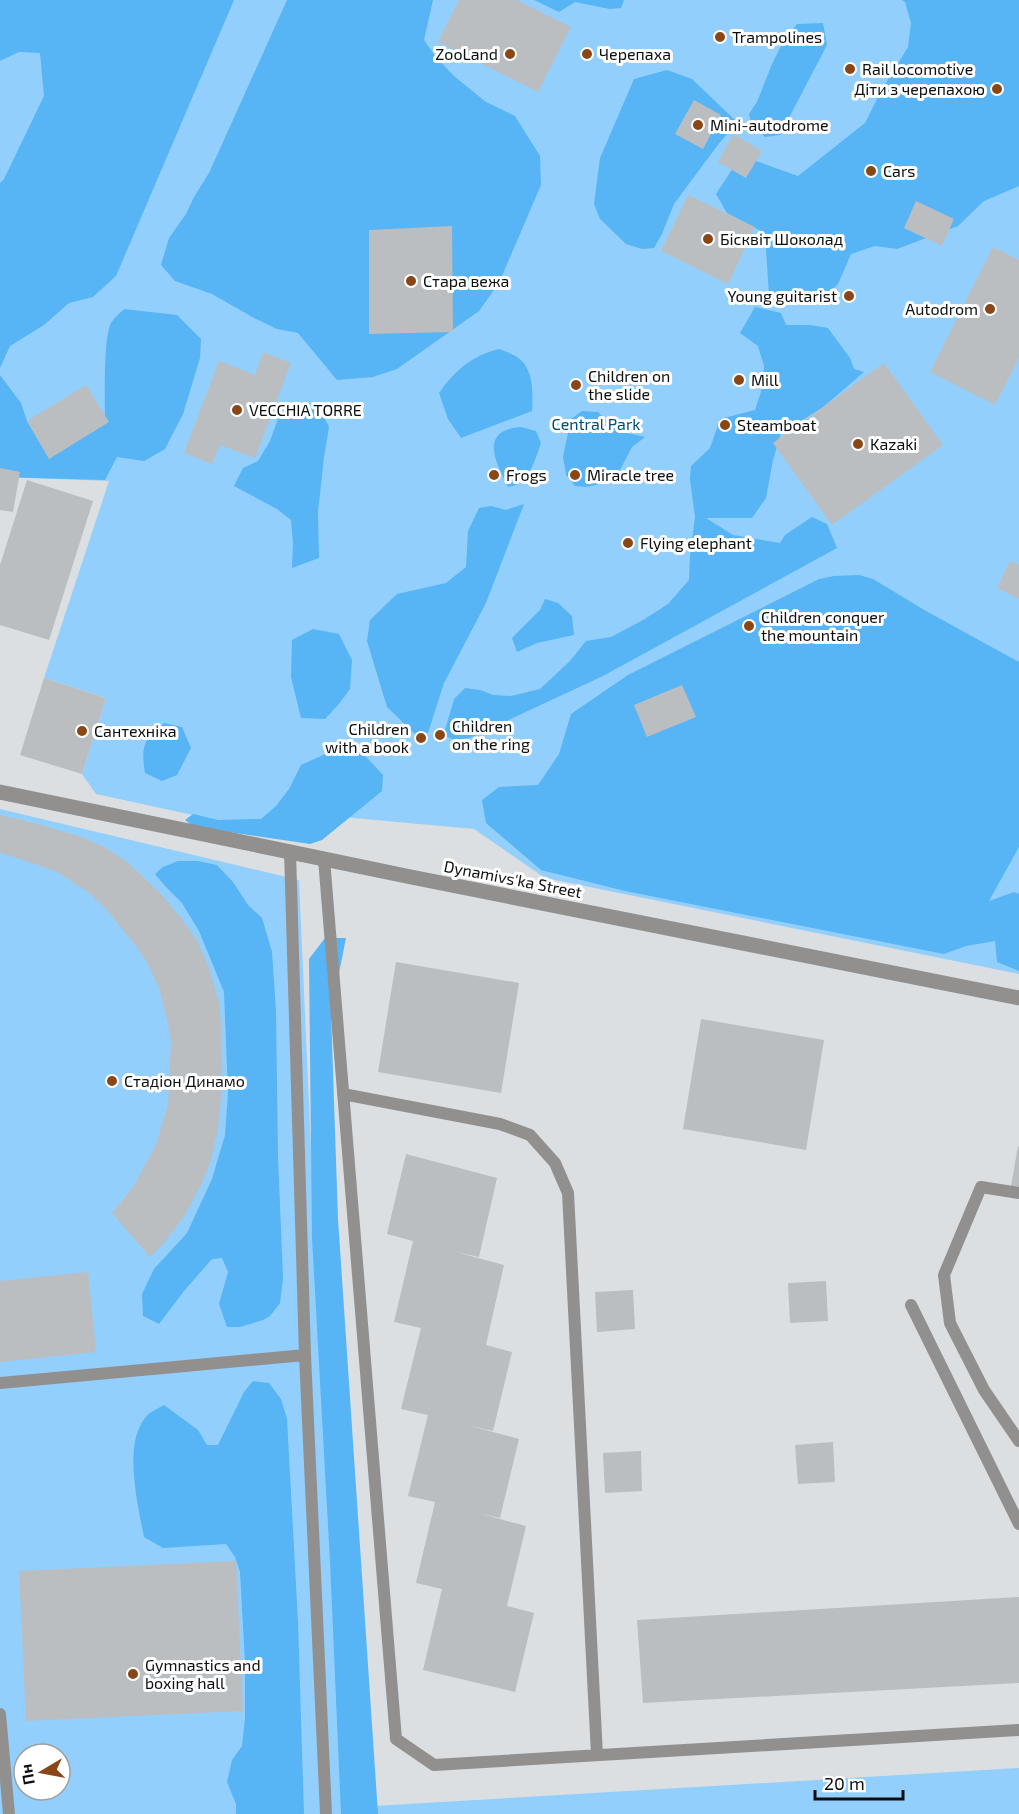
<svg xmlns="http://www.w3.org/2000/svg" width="1019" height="1814" viewBox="0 0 1019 1814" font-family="'Exo 2',sans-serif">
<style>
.green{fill:#93cffc;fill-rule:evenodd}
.forest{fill:#57b4f5}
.building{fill:#bbbec0}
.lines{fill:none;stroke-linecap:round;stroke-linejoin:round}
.service{stroke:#92908f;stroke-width:12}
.tertiary{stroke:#92908f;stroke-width:15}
.poi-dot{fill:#894717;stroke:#fff;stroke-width:2}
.labels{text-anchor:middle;stroke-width:6;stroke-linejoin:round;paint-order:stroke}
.poi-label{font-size:16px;fill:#0d0f0f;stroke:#fff;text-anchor:start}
.park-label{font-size:16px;fill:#004d76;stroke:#fff}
.street-label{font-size:16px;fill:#0d0f0f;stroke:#fff}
</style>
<rect width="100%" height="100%" fill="#dbdfe1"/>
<path class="green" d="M0,0H1019V974L545,878L474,829L331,816L248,827L96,794L82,774L106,698L44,678L109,481L0,477Z
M0,809L299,880L314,1216L357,1807L1019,1768V1814H0ZM24,1754H60V1790H24Z"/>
<path class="forest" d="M0,0H234L116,276L93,297L69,303L44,325L10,346L0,368V183L4,179L44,96L40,53L19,52L0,61Z
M287,0H433L424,40L436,57L454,76L486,102L515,116L540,156L541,185L499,283L479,311L397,369L373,377L337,380L298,333L277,329L254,318L212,294L175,281L161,265L169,238L186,214L194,197L209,173Z
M534,0H624L621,8L610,9L575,2L559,12Z
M902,0H1019V186L984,201L958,226L897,249L875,246L851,254L838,284L820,303L802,304L769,296L765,233L727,213L716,194L733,168L756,161L798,176L865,123L881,91L908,47L911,23L905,2Z
M823,23L827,45L780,135L765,137L751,122L749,114L757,102L772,64L782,44L797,24Z
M667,70L692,79L737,122L717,146L674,204L662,234L654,248L642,249L626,244L600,219L594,204L600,158L634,79Z
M755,307L781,313L786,325H810L828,328L850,358L854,369L864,372L822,408L781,433L773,460L766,498L752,518H706L733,535L780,543L785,535L812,517L827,524L837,548L603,676L470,738L455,740L445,736V730L454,699L465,688L480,690L493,695L511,696L540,689L570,661L586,641L611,637L643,620L668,604L689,580L690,557L695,517L690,479L691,466L710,448L720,419L755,410L763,385L764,366L758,346L740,333Z
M124,309L177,315L201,339L200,358L183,414L165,449L144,461L117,457L105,480L0,477V375L21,403L27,421L49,458L105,424C105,404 103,338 111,323C114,318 120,313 124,309Z
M499,349C505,351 512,354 517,357C534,368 533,393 532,411L461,438L448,419L439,393C454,371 473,355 499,349Z
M317,402L329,427L324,457L318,512L319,558L292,568L293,544L291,520L277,509L234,486L243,468L258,461L270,441L279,416L298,405Z
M582,411L598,412L618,431L645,437L632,447L619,472L609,482L586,487L575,486L566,475L563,457L571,419Z
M521,427L536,431L541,443C535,460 529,485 508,487C496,463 478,430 521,427Z
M524,504L486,603L444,683L428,733L415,734L387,707L367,641L370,620L397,594L446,583L466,567L468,531L479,508L491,506L506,510Z
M859,575L873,579L926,611L1019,662V847L989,901L1014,892L1019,894V971L997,962L995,941L966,946L944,954L625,891L541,870L486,823L482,800L499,787L538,785L559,754L571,714L628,675L819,579L834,576Z
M545,599L558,603L572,616L574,635L537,643L517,652L512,638L540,610Z
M313,629L339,634L352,660L350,689L339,704L325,719L301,718L291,677L292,640Z
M164,723L182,727L191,748L177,775L162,781L145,773C141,747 143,740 164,723Z
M356,746L383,775L382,791L322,840L310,844L194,827L185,820L193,814L218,820L261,819L276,806L289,789L301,765L330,752Z
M178,861H198L217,865L233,882L248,905L262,918L272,952L276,1011L278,1157L283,1278L280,1303L270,1316L263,1320L240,1327H227L219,1304L228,1272L222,1258L212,1259L184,1291L159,1324L143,1316L142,1294L154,1269L187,1233L212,1179L225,1135L228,1093L224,992L199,931L182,903L165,886L155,874L163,867Z
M325,938H346L331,1013L338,1219L378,1814H341L330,1561L312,1237L309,959Z
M253,1381L269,1383L281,1399L287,1419L298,1622L304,1814H236V1804L227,1782L232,1760L242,1746L245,1718V1662L240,1572L235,1557L226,1544L163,1548L144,1537C138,1506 123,1445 145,1418C149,1412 159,1408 164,1405L198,1430L207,1445H218L244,1392Z"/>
<path class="building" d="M459,0H517L571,27L538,92L438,42Z
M694,100L721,115L703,149L675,134Z
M733,134L762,151L746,178L718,162Z
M688,195L755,227L728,284L661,251Z
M916,201L954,219L942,246L904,228Z
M452,226L453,332L369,334V230Z
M993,247L1019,260V358L995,405L930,372Z
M263,352L291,363L255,458L220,445L212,464L184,453L219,361L255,375Z
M884,363L943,445L832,525L773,443Z
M86,385L109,422L49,459L27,421Z
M0,468L20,472L13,512L0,510Z
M27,480L93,501L49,640L0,625V565Z
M1010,561L1019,565V599L997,588Z
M44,678L106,698L82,774L20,755Z
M682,685L696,717L647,737L634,705Z
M0,815L34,823L82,837L104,847L126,861L159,892L181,918L198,942L209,968L219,1003L221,1022L222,1088L218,1130L210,1163L203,1181L185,1215L164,1243L150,1257L112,1213L133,1187L156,1145L168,1104L171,1042L168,1024L159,988L148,964L136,946L105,908L88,892L55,871L14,857L0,853Z
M396,962L519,983L501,1093L378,1072Z
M701,1019L824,1040L806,1150L683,1129Z
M1018,1146L1019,1147V1188L1011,1186Z
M406,1154L497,1178L479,1257L456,1252L504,1265L486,1345L512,1352L493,1431L467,1425L519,1439L500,1518L478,1513L526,1526L507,1606L534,1613L515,1692L423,1670L442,1589L416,1583L435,1502L408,1496L428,1415L401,1409L421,1328L394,1322L413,1241L387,1234Z
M88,1272L96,1352L0,1362V1281Z
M826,1281L828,1321L790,1323L788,1283Z
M633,1290L635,1329L597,1332L595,1292Z
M833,1442L835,1482L798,1484L795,1445Z
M641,1451L642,1491L605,1493L603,1453Z
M236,1561L243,1711L26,1721L19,1571Z
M1019,1597V1683L643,1703L637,1620Z"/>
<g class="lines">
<path class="service" d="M290,852L305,1355L326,1814
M324,859L396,1739L434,1765L1019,1730
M343,1094L500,1124L530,1135L555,1163L568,1193L597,1755
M1019,1193L981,1187L944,1275L950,1323L984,1390L1019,1441
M911,1305L1019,1524
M0,1383L305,1355
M0,1714L9,1814"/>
<path class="tertiary" d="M0,792L411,877L1019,998"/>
</g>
<g class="poi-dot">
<circle cx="720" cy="37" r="6"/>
<circle cx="510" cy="54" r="6"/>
<circle cx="587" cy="54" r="6"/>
<circle cx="850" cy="69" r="6"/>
<circle cx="997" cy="89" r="6"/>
<circle cx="698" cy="125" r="6"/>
<circle cx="871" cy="171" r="6"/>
<circle cx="708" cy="239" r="6"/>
<circle cx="411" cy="281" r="6"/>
<circle cx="849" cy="296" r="6"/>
<circle cx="990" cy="309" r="6"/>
<circle cx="739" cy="380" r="6"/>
<circle cx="576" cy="385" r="6"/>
<circle cx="237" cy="410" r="6"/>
<circle cx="725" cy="425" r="6"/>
<circle cx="858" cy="444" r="6"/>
<circle cx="494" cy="475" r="6"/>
<circle cx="575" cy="475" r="6"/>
<circle cx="628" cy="543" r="6"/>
<circle cx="749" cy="626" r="6"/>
<circle cx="82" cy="731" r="6"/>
<circle cx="440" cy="735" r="6"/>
<circle cx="421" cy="738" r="6"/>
<circle cx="112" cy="1081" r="6"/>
<circle cx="133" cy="1674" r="6"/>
</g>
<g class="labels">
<g class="poi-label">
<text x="732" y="43">Trampolines</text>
<text x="498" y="60" text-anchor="end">ZooLand</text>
<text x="599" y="60">Черепаха</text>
<text x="862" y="75">Rail locomotive</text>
<text x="985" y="95" text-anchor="end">Діти з черепахою</text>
<text x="710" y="131">Mini-autodrome</text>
<text x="883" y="177">Cars</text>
<text x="720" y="245">Бісквіт Шоколад</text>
<text x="423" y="287">Стара вежа</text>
<text x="837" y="302" text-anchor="end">Young guitarist</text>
<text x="978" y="315" text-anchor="end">Autodrom</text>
<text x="588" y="382">Children on<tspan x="588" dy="18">the slide</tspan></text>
<text x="751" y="386">Mill</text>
<text x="249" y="416">VECCHIA TORRE</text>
<text x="737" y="431">Steamboat</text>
<text x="870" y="450">Kazaki</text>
<text x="506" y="481">Frogs</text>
<text x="587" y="481">Miracle tree</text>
<text x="640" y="549">Flying elephant</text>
<text x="761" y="623">Children conquer<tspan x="761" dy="18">the mountain</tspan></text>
<text x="452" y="732">Children<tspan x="452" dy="18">on the ring</tspan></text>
<text x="409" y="735" text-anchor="end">Children<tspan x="409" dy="18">with a book</tspan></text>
<text x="94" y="737">Сантехніка</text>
<text x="124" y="1087">Стадіон Динамо</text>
<text x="145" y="1671">Gymnastics and<tspan x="145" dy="18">boxing hall</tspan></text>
</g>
<g class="park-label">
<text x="596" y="430">Central Park</text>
</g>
<g class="street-label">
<text transform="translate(513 879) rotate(11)" y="6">Dynamivs'ka Street</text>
</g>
</g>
<g transform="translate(42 1772) rotate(260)"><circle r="28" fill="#ffffff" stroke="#9e9f9f" stroke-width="1.5"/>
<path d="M0-4.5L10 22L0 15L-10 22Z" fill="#894717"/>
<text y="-9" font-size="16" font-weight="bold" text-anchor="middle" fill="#0d0f0f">Пн</text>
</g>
<path d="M815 1790v9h88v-9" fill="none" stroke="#0d0f0f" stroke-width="3"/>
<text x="824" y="1790" font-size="18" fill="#0d0f0f" stroke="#ffffff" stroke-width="4.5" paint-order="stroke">20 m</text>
</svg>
